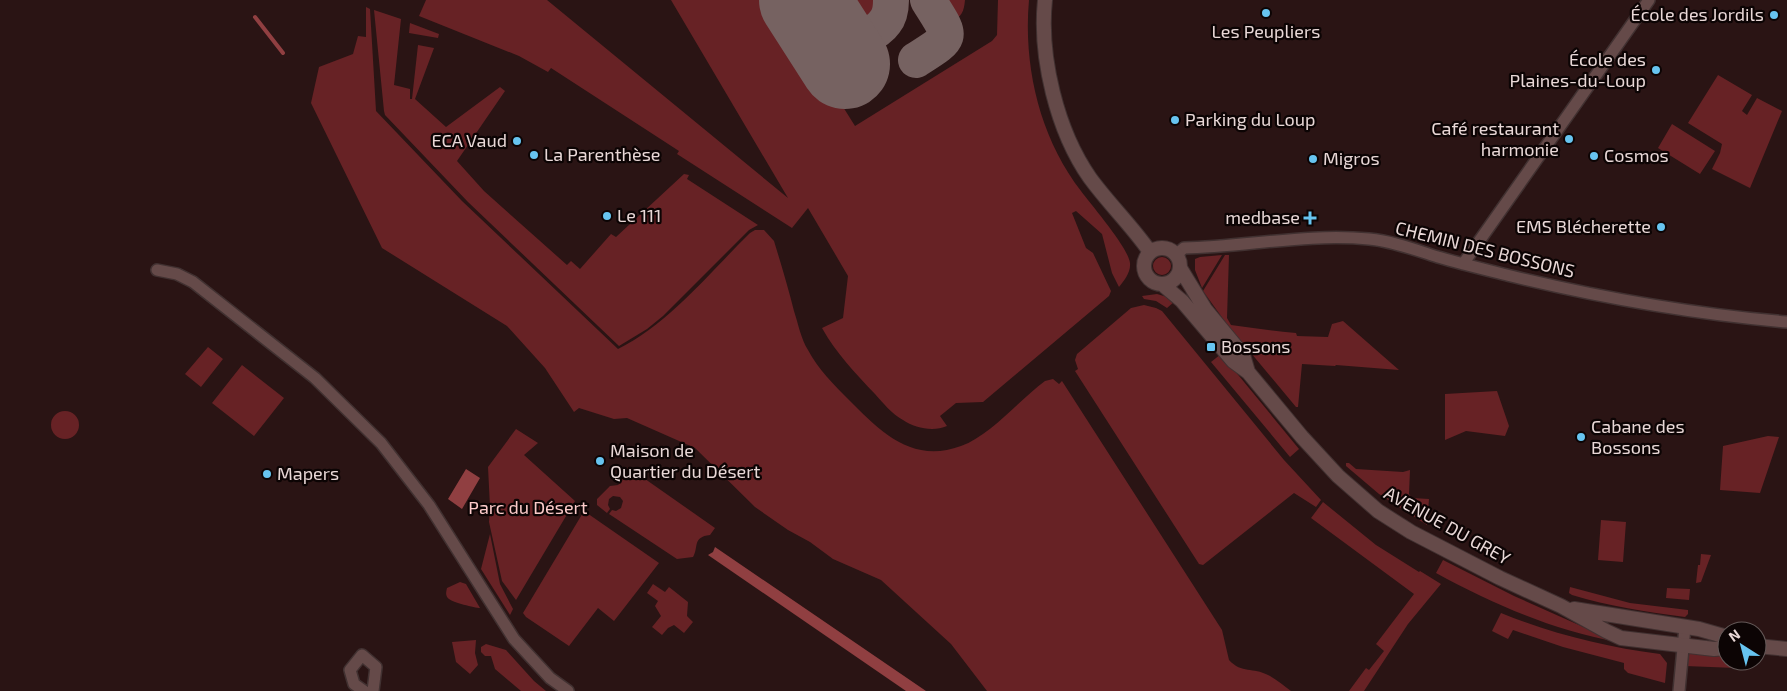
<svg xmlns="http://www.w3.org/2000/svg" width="1787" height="691" viewBox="0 0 1787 691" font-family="'Exo 2',sans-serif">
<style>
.green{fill:#672225}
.water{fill:#903f41}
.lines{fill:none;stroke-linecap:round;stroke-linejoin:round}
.stream{stroke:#903f41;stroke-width:4}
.taxiway{stroke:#766261;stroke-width:36}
.runway{stroke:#766261;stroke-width:90}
.minor-casing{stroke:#413131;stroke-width:14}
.tertiary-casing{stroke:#413131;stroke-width:16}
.minor{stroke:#654a49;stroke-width:11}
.tertiary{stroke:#654a49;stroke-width:14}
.poi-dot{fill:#67c4f0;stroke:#0c0404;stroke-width:2}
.labels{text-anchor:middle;stroke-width:4.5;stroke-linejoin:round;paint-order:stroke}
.poi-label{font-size:18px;fill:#e9d8d7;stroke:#0c0404;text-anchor:start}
.street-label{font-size:18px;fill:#e9d8d7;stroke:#0c0404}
.park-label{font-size:18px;fill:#fbcac9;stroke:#0c0404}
</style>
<rect width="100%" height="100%" fill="#2a1414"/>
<path class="green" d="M426,0H547L788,198L671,0H776L855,126L992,41L997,35L998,0H1029C1023,67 1040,138 1081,191C1092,206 1128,247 1130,263C1131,272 1124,281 1119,287L1112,273L1102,234L1076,211L1072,213L1086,248L1093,253L1111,291L1109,296L983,402L956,403L940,416L947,426C933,432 915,428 903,420C892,414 883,403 875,394C855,373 836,353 822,328L843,318L848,276L808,208L792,228L677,154L679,151L551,68L548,72L519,56L419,16Z
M831,0H880C882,19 861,33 845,20C839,15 835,6 831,0Z
M937,0H965C964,11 962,18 950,21Z
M366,7L370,9L376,111L462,201L618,349C670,323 709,273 750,233L755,230H764L774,241C781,264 788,287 794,311C798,323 801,339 808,350C818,369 834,385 849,400C881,432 912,464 961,446C991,435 1019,400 1045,381L1053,379L1059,384L1062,381L1222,630L1229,660C1242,674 1253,667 1268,675C1276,679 1284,686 1291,691H987L951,644L881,580L833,559L810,542L788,530L755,507L695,448L627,418L614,419L579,408L574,412L545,368L507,326L382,248L311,103L319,67L353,54L358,36L366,37Z
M374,10L401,19L394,85L410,89V99H412L418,45L434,48L415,99L446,127L500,87L505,91L457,161L484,191L567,265L571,261L580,269L611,234L616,237L684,174L689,175L687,179L758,225L749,230L663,316L647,329L619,346L468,202L385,115L384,111Z
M410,23L439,34L438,38L409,33Z
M1718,75L1752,95L1742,111L1747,115L1757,98L1782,111L1750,188L1712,169L1720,153L1722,144L1688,123Z
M1672,124L1715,151L1700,174L1658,148Z
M1222,255L1202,288L1195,270V259L1200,257Z
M1225,255H1229L1227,318L1231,325C1252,328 1274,331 1296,333L1297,336L1328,337L1332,324L1343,321L1399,370L1336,365L1335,366L1302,364L1298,407H1296L1226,323L1203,291Z
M1153 266a9 9 0 1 1 18 0a9 9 0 1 1-18 0Z
M1157,294L1167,297L1174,302L1167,308L1156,301L1144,299L1142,296Z
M1144,305L1156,308L1162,311L1284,460L1321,500L1316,507L1294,493L1203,565L1199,564L1075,371L1078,369L1075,360L1077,354L1131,308Z
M208,347L223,359L201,387L185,374Z
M1221,354L1299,449L1290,457L1211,362Z
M242,365L284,398L254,436L212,403Z
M1497,391L1509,426L1505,436L1466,431L1445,440V394Z
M51 425a14 14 0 1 1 28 0a14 14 0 1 1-28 0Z
M516,429L538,443L524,455L575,501L516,600L502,581L489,522L490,507L488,467Z
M1768,436L1779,437L1760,493L1720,490L1723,446Z
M1346,463H1349L1356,469L1403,472L1410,470L1409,494L1412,498L1429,499L1427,525L1379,494L1346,466Z
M628,467L715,528L710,535C692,537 699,547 693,557L677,559L609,514L612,510L616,511L621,508L623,501L620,497L613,496L609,499L608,505L610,509L607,513L597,505V499L610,486L618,485L621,482L624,471Z
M1323,502L1376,545L1419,572L1420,571L1441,584L1408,624L1364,691H1349L1366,668L1369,670L1384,651L1376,644L1414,594L1311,518Z
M584,511L659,563L614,621L598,608L569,646L526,617L523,613Z
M1601,520L1626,522L1623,562L1598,560Z
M490,534L500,584L513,609L510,615L481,569Z
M1701,554L1711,555L1701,582L1696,583L1698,565H1700Z
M1443,560L1514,596L1617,642C1552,630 1493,604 1436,573Z
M460,582L466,584L480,608C475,608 452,602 449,599C445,596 446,592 447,588Z
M653,584L665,592L669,587L688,602L687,616L693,622L684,633L674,625L668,628L662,635L652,627L661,616L655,606L658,601L647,593Z
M1570,587L1630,603L1688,610V614L1685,617C1646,612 1609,606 1572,595L1569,593Z
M1667,588L1690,589L1689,600L1666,598Z
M1501,613C1553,634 1605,647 1660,654L1667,663L1665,683L1628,673L1624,669V663L1563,647L1513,630L1508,639L1492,631Z
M476,640L475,653L478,665L470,674L456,662L452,642Z
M486,644L506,650L534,681L546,691H521L495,669L491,656H485L481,652V647Z
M1693,651L1727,655V661H1739L1738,667L1736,668L1685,666L1686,656Z"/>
<path class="water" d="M466,469L480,478L462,509L448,499Z
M715,547L926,691H906L708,555L713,552Z"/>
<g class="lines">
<path class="stream" d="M255,17L283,53"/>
<path class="taxiway" d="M822,28C827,33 833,40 840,42C852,46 878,32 885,22C890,16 891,8 891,0
M916,60C955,35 952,39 928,0"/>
<path class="runway" d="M804,0L845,64"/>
<defs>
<path id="minor" d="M1176,255L1184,248C1245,247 1307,233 1369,239C1392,241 1416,250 1438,257C1462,264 1487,270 1511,276C1602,298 1694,314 1787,322
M1463,264L1649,0
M157,270L177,274L193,282L315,378L381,443L429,505L514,639L550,678L568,691
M364,691L354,684L350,670L362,655L376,667L373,691
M1679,691L1685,627"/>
<path id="tertiary" d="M1045,0C1039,57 1057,131 1090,178C1109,204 1132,226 1150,252
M1144 266a18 18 0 1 1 36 0a18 18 0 1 1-36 0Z
M1180,268L1205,309L1243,355L1248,372
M1163,285L1182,301L1233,361L1248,372L1302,437L1338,476L1378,511L1411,532L1500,578L1561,606L1606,631L1621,638L1714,649L1727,648
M1574,609L1699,629L1727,637
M1757,646L1787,649"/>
</defs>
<use href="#minor" class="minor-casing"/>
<use href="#tertiary" class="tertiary-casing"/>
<use href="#minor" class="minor"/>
<use href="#tertiary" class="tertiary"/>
</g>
<g class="poi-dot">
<circle cx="1266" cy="13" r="5"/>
<circle cx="1774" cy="15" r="5"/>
<circle cx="1656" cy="70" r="5"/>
<circle cx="1175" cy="120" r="5"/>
<circle cx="1569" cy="139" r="5"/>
<circle cx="517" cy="141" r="5"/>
<circle cx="534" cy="155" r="5"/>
<circle cx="1594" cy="156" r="5"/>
<circle cx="1313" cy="159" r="5"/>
<circle cx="607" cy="216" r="5"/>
<path d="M1307.5 210.5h5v5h5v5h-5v5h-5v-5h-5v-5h5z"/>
<circle cx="1661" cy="227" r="5"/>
<rect x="1206" y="342" width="10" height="10" rx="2.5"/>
<circle cx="1581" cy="437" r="5"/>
<circle cx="600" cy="461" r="5"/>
<circle cx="267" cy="474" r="5"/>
</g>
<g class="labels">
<g class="poi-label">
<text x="1764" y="21" text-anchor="end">École des Jordils</text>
<text x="1266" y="38" text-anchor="middle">Les Peupliers</text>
<text x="1646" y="66" text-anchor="end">École des<tspan x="1646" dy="21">Plaines-du-Loup</tspan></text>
<text x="1185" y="126">Parking du Loup</text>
<text x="1559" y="135" text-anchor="end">Café restaurant<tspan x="1559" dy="21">harmonie</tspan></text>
<text x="507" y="147" text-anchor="end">ECA Vaud</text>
<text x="544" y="161">La Parenthèse</text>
<text x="1604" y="162">Cosmos</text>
<text x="1323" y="165">Migros</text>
<text x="617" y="222">Le 111</text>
<text x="1300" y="224" text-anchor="end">medbase</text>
<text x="1651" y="233" text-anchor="end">EMS Blécherette</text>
<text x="1221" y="353">Bossons</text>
<text x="1591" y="433">Cabane des<tspan x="1591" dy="21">Bossons</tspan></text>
<text x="610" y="457">Maison de<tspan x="610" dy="21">Quartier du Désert</tspan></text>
<text x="277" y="480">Mapers</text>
</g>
<g class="street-label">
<text transform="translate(1485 250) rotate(14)" y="6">CHEMIN DES BOSSONS</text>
<text transform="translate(1447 526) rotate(29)" y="6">AVENUE DU GREY</text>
</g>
<g class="park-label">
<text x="528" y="514">Parc du Désert</text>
</g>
</g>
<g transform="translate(1742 646) rotate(324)"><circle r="24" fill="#0c0404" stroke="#645958"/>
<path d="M0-4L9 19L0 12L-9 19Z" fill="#67c4f0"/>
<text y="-8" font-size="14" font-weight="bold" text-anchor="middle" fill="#e9d8d7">N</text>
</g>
</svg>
